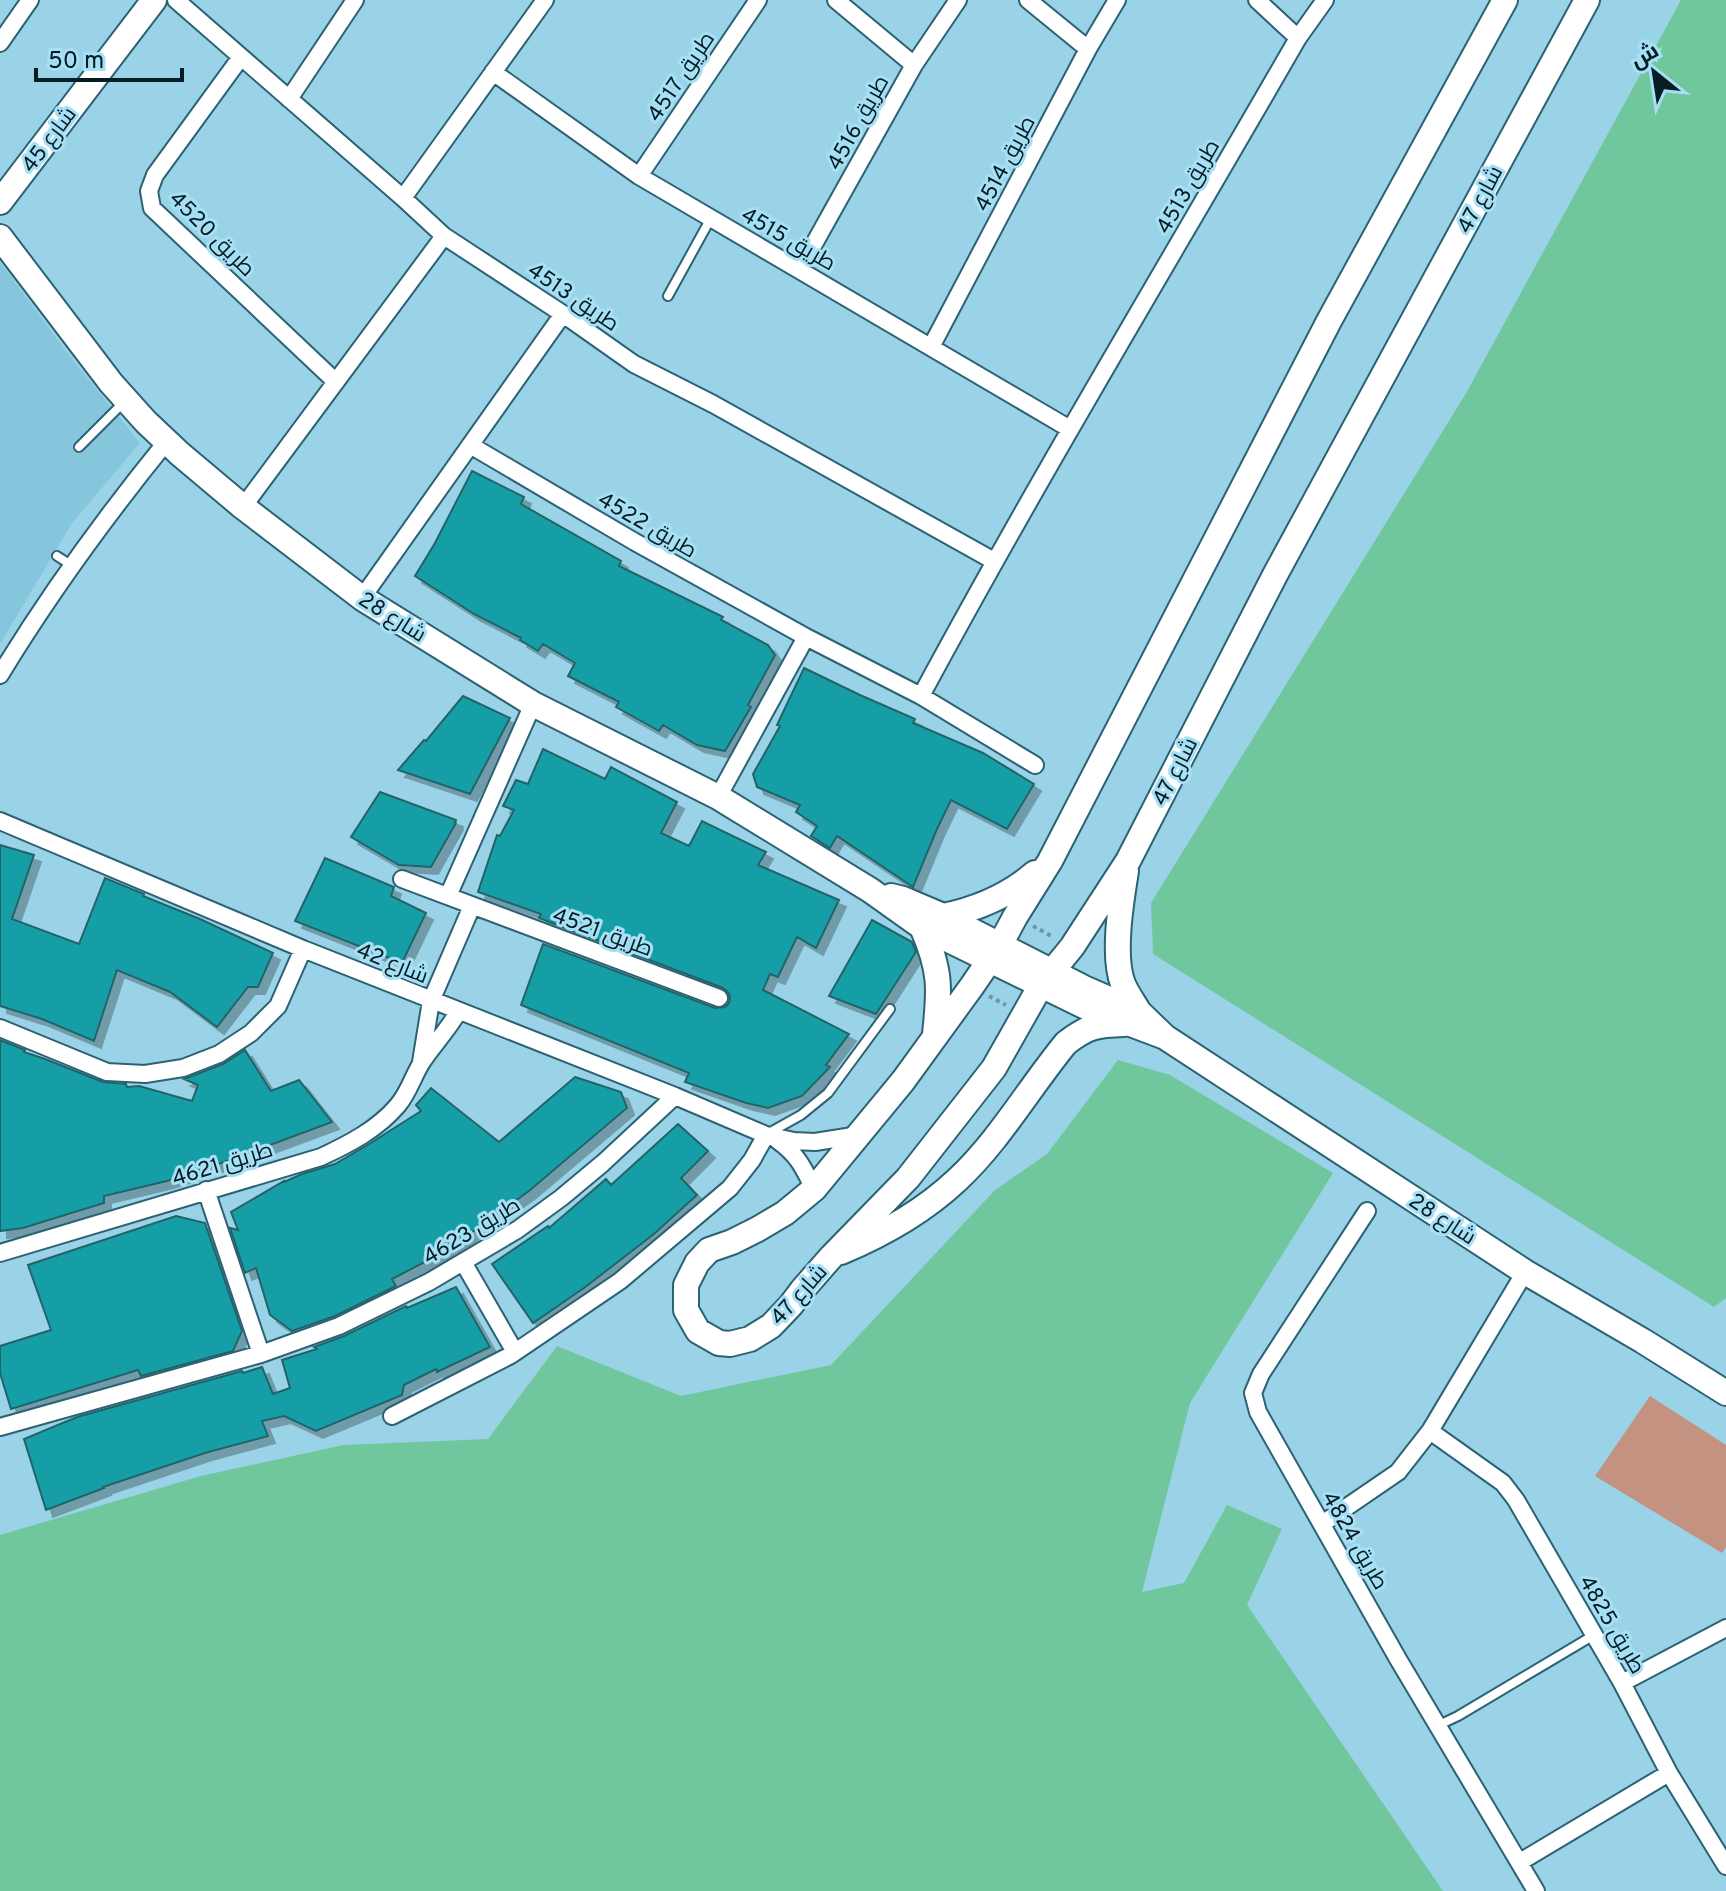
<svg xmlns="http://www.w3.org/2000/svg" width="1726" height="1891" viewBox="0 0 1726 1891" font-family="Overpass,Cairo,sans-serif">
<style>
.built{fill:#85c6dc}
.green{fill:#c39280}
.water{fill:#71c79d}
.building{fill:#189ea6;stroke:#236468;stroke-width:2;filter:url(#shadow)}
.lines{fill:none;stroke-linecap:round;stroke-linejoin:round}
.lane-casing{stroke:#2b6274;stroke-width:12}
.street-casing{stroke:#2b6274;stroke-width:20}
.secondary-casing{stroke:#2b6274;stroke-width:28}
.path{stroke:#6a97a7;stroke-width:4;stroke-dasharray:4 4;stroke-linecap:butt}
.lane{stroke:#fff;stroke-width:8}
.street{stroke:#fff;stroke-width:16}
.secondary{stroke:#fff;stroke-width:24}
.labels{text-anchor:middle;stroke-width:6;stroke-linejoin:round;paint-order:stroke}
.street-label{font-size:22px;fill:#061d24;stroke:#a7e0f4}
</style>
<defs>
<filter id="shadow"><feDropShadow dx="7" dy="7" stdDeviation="0" flood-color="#0004"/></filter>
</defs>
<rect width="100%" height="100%" fill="#9ad3e7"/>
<path class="built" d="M0,262L65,350L140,443L72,523L0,644Z"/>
<path class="green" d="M1650,1396L1726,1445V1547L1722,1553L1595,1476Z"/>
<path class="water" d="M1681,0H1726V1298L1714,1307L1153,954L1151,903L1465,395Z
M1118,1060L1170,1075L1333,1173L1190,1403L1142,1592L1184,1583L1227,1505L1282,1529L1247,1605L1443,1891H0V1535L201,1476L343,1445L488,1439L557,1346L681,1396L831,1365L995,1190L1047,1154Z"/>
<path class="building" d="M472,471L524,497L521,504L621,561L619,566L723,617L721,620L768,645L775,655L748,705L751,707L725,751L697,745L663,725L659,731L616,707L619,702L568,676L575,663L543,644L538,651L520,640L521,638L474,614L415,576L435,543Z
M804,668L860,695L915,719L913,723L983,753L1034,784L1007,829L951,800L937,829L913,887L837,836L830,848L811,836L817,826L796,812L800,805L757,787L753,774L780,726L777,725Z
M463,696L510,718L470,794L398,770L424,740L426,741Z
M543,749L605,779L611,767L677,802L661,833L689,846L702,821L766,852L758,865L839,900L816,948L797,937L778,977L770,974L763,990L849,1034L826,1065L830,1067L802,1096L768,1108L746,1103L685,1082L689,1073L521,1005L543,944L715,1008L725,1007L729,1003L730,997L728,992L723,988L539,918L541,914L478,892L497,835L500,836L514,810L503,806L516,780L528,784Z
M380,792L456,820L455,822L456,823L431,867L399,865L351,837Z
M0,845L34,855L12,919L79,944L105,878L144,894L143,896L200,919L273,953L258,987H248L217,1027L170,992L117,970L94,1041L42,1019L0,1006Z
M325,858L394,887L391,896L426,913L402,963L295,921Z
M872,920L912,942L916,952L876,1014L829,996Z
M0,1040L25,1050L24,1052L45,1059L103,1082L126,1084L127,1087L139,1086L192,1101L198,1085L184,1079L223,1064L245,1050L271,1091L299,1080L332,1122L224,1162L167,1181L104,1196V1203L23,1228L0,1231Z
M575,1077L621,1092L627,1108L529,1191L446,1251L392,1279L396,1286L335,1316L292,1331L270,1315L256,1268L245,1273L230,1228L238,1230L231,1212L284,1181V1182L302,1174L335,1164L369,1144L421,1111L416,1105L431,1088L499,1142Z
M678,1124L708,1151L681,1178L697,1195L654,1234L584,1288L533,1323L492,1264L548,1226L549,1228L606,1179L611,1185Z
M176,1216L205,1223L242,1331L233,1351L141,1376L138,1370L11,1409L0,1373V1346L51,1330L28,1265Z
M456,1287L490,1347L437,1372L436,1369L404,1385L402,1395L316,1431L284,1416L262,1421L268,1436L205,1453L103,1487L104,1488L46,1510L24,1439L77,1417L242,1371L243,1373L262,1367L273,1394L290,1388L282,1360L317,1349L314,1347L344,1336L406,1306L407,1308Z"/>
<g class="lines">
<defs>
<path id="lane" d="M668,296L711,218
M79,447L125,401
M57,556L71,565
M767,1134L801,1115L828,1093L890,1009
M1439,1725L1458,1716L1594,1635"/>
<path id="street" d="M176,0L403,198L444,236L563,314L634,364L713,404L994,561
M836,0L914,65
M1028,0L1088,49
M1257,0L1298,38
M0,43L30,0
M241,57L155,175L149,191L152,208L336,382
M493,72L639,176L1070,429
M289,99L355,0
M639,176L758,0
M403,198L545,0
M800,269L914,65L958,0
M931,347L1088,49L1117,0
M470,445L635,542L806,637L921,696L1035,765
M243,507L444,236
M362,598L563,314
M0,675C50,593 106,516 167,441
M921,696C1041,473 1172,257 1298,38L1325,0
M718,797L806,637
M0,821L303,949L675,1096L766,1135L794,1141L815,1142L859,1135
M402,879L719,998
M448,896L533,704
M0,1028L107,1072L145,1074L183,1068L219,1054L251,1033L278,1006L303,949
M421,1062L431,1001L472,906
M777,1140C798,1155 803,1167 814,1189
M206,1190L261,1354
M1367,1211L1261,1374L1253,1393L1258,1412L1398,1659L1536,1891
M0,1253L321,1157C349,1144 378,1129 398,1105C409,1092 413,1076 422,1062C433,1045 448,1030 458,1012
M463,1262L515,1352
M392,1416L511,1355L620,1281L730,1188L752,1160L766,1135
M0,1427L261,1354L339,1326L429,1282L517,1230L561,1198L603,1163L675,1096
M1430,1431L1503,1483L1516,1500L1622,1683L1669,1773L1726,1866
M1322,1524L1398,1472L1430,1431L1525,1272
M1622,1683L1726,1628
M1520,1862L1669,1773"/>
<path id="secondary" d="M1505,0L1329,321L1050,861L1015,917L1000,945L972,986L903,1081L814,1189L785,1213L758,1229L732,1242L709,1250L697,1263L686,1285V1310L698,1331L719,1343L730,1344L750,1339L771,1326L791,1305L803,1289L832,1256L908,1178L994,1068L1041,985L1072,947L1128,861L1275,575L1587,0
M0,202L154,0
M0,237L111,383L146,422L180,454L243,507L362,598L533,704L718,797L870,890L922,927L1088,1008L1165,1037
M1126,871C1121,902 1112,956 1123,984C1127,994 1134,1003 1139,1012
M891,896L903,899L943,916L1084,988L1139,1012L1165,1037L1525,1272L1643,1341L1726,1393
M943,916C978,909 1008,896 1035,873
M922,927C941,971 940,988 935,1034
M841,1252C884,1234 923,1212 957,1180C999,1141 1029,1088 1066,1043C1088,1026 1096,1025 1124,1024"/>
</defs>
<use href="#lane" class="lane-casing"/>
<use href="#street" class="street-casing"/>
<use href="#secondary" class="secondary-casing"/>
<path class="path" d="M1033,926L1053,937
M989,996L1006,1005"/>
<use href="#lane" class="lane"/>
<use href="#street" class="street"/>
<use href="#secondary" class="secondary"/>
</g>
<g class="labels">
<g class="street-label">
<text transform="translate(680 76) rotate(-56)" y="8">طريق 4517</text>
<text transform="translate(857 122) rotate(-61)" y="8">طريق 4516</text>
<text transform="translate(48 139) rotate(-53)" y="8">شارع 45</text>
<text transform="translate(1004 163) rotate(-62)" y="8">طريق 4514</text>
<text transform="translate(1187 186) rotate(-60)" y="8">طريق 4513</text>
<text transform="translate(1479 199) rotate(-62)" y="8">شارع 47</text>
<text transform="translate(213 233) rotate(45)" y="8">طريق 4520</text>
<text transform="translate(789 238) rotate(30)" y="8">طريق 4515</text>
<text transform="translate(574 296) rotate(34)" y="8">طريق 4513</text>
<text transform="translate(648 524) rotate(30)" y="8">طريق 4522</text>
<text transform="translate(393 616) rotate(32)" y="8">شارع 28</text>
<text transform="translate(1174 771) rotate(-63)" y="8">شارع 47</text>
<text transform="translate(603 931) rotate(20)" y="8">طريق 4521</text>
<text transform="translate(393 962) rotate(22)" y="8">شارع 42</text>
<text transform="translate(222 1163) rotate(-17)" y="8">طريق 4621</text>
<text transform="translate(1443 1218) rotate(33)" y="8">شارع 28</text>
<text transform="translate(471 1230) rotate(-31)" y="8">طريق 4623</text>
<text transform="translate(798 1294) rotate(-48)" y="8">شارع 47</text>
<text transform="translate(1356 1540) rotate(60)" y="8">طريق 4824</text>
<text transform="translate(1613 1624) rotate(60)" y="8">طريق 4825</text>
</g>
</g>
<g transform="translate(1654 72) rotate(330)" stroke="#a7e0f4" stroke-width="6" paint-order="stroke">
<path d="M0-6L14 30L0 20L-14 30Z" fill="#061d24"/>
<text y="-12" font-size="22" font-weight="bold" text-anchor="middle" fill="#061d24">ش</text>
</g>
<path d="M36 68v12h146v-12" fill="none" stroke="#061d24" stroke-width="4"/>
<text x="48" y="68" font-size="24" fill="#061d24" stroke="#a7e0f4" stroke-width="6" paint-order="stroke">50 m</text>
</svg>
